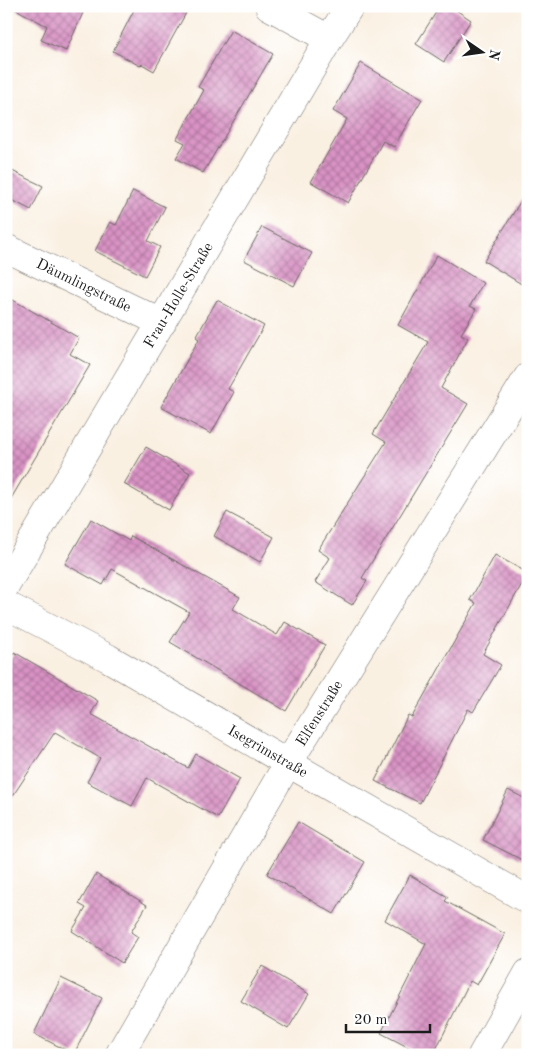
<svg xmlns="http://www.w3.org/2000/svg" width="534" height="1061" viewBox="0 0 534 1061" font-family="'Old Standard TT',serif">
<style>
.building{fill:url(#building-cross-hatch)}
.lines{fill:none;stroke-linecap:round;stroke-linejoin:round}
.street-casing{stroke:#6a6661;stroke-width:29}
.street{stroke:#fff;stroke-width:28}
.labels{text-anchor:middle;stroke-width:4;stroke-linejoin:round;paint-order:stroke}
.street-label{font-size:15px;fill:#1c1c1c;stroke:#fff}
</style>
<defs>
<pattern id="building-cross-hatch" width="8" height="8" patternUnits="userSpaceOnUse" patternTransform="scale(1.25)"><rect width="8" height="8" fill="#d993c5"/><path d="M0 0l8 8M0 8l8-8" fill="none" stroke="#af779f"/></pattern>
</defs>
<rect width="100%" height="100%" fill="#fff"/>
<filter id="ink" filterUnits="userSpaceOnUse"><feTurbulence type="fractalNoise" baseFrequency=".02" numOctaves="2"/><feDisplacementMap in="SourceGraphic" scale="10" xChannelSelector="R" yChannelSelector="G"/><feConvolveMatrix kernelMatrix="1 2 1 2 8 2 1 2 1" color-interpolation-filters="sRGB"/></filter>
<filter id="wash" filterUnits="userSpaceOnUse"><feTurbulence type="fractalNoise" baseFrequency=".0096" numOctaves="4" result="noise"/><feDisplacementMap in="SourceGraphic" scale="20" xChannelSelector="R" yChannelSelector="G"/><feGaussianBlur stdDeviation="1.12" result="paint"/><feColorMatrix in="noise" values="0 0 0 0 0 0 0 0 0 0 0 0 0 0 0 0 0 1.4 0 .05"/><feComposite in="paint" operator="in"/></filter>
<g filter="url(#wash)">
<rect width="100%" height="100%" fill="#faf0e2"/>
<g id="blocks">
<path class="building" d="M10,6H86L66,51L41,40L47,26Z
M136,6H173L186,13L154,71L142,64L140,66L113,51Z
M440,6H450L471,20L444,62L416,44Z
M231,30L273,54L203,173L176,158L185,143L177,139L204,90L198,87Z
M361,63L422,99L394,147L383,141L348,203L311,182L347,119L333,111Z
M6,168L43,186L31,210L6,197Z
M528,189V288L484,261Z
M133,191L165,207L148,241L160,247L145,276L95,251L110,222L116,225Z
M262,227L312,253L294,286L244,260Z
M437,255L483,283L470,306L476,309L461,334L468,338L441,388L468,404L362,578L367,581L352,605L315,582L330,558L318,550L386,442L373,434L428,342L398,325Z
M6,296L79,338L70,354L90,365L6,507Z
M217,300L264,326L228,389L234,392L211,434L161,407L199,339L196,337Z
M146,447L190,473L169,510L124,484Z
M227,512L274,537L260,562L214,536Z
M91,519L129,541L131,536L240,597L233,609L277,635L285,622L325,645L286,711L170,642L189,612L112,569L103,585L65,564Z
M495,555L528,573L483,654L501,665L473,712L468,709L420,803L375,781L408,715L412,717L476,603L470,600Z
M14,652L98,701L91,714L188,768L196,754L240,779L218,818L147,778L132,806L87,782L100,758L55,732L6,806V666Z
M508,790L528,800V863L483,840Z
M298,822L365,862L334,914L267,874Z
M96,874L147,905L131,932L138,937L122,963L72,931L86,908L79,904Z
M410,875L448,897L445,901L505,934L477,985L470,981L433,1055H423L381,1033L426,944L385,920Z
M262,966L309,994L288,1029L241,1001Z
M61,978L102,998L74,1054L34,1034Z"/>
</g>
</g>
<g filter="url(#ink)">
<use href="#blocks" fill-opacity="0" stroke="#6a6661" stroke-width="1"/>
<g class="lines">
<defs>
<path id="street" d="M269,6L329,39
M6,248L162,323
M6,585L329,39L350,6
M6,605L108,658L288,763L528,900
M119,1055L288,763L528,377
M482,1055L528,973"/>
</defs>
<use href="#street" class="street-casing"/>
<use href="#street" class="street"/>
</g>
</g>
<g class="labels">
<g class="street-label">
<text transform="translate(84 285) rotate(26)" y="5">Däumlingstraße</text>
<text transform="translate(178 295) rotate(-59)" y="5">Frau-Holle-Straße</text>
<text transform="translate(319 713) rotate(-58)" y="5">Elfenstraße</text>
<text transform="translate(268 751) rotate(30)" y="5">Isegrimstraße</text>
</g>
</g>
<rect width="534" height="1061" fill="none" stroke="#fff" stroke-width="25"/>
<g transform="translate(482 52) rotate(103)" stroke="#ffffff" stroke-width="4" paint-order="stroke">
<path d="M0-4L9 19L0 12L-9 19Z" fill="#1c1c1c"/>
<text y="-8" font-size="14" font-weight="bold" text-anchor="middle" fill="#1c1c1c">N</text>
</g>
<path d="M346 1024v8h84v-8" fill="none" stroke="#1c1c1c" stroke-width="2.5"/>
<text x="354" y="1024" font-size="15" fill="#1c1c1c" stroke="#ffffff" stroke-width="4" paint-order="stroke">20 m</text>
</svg>
